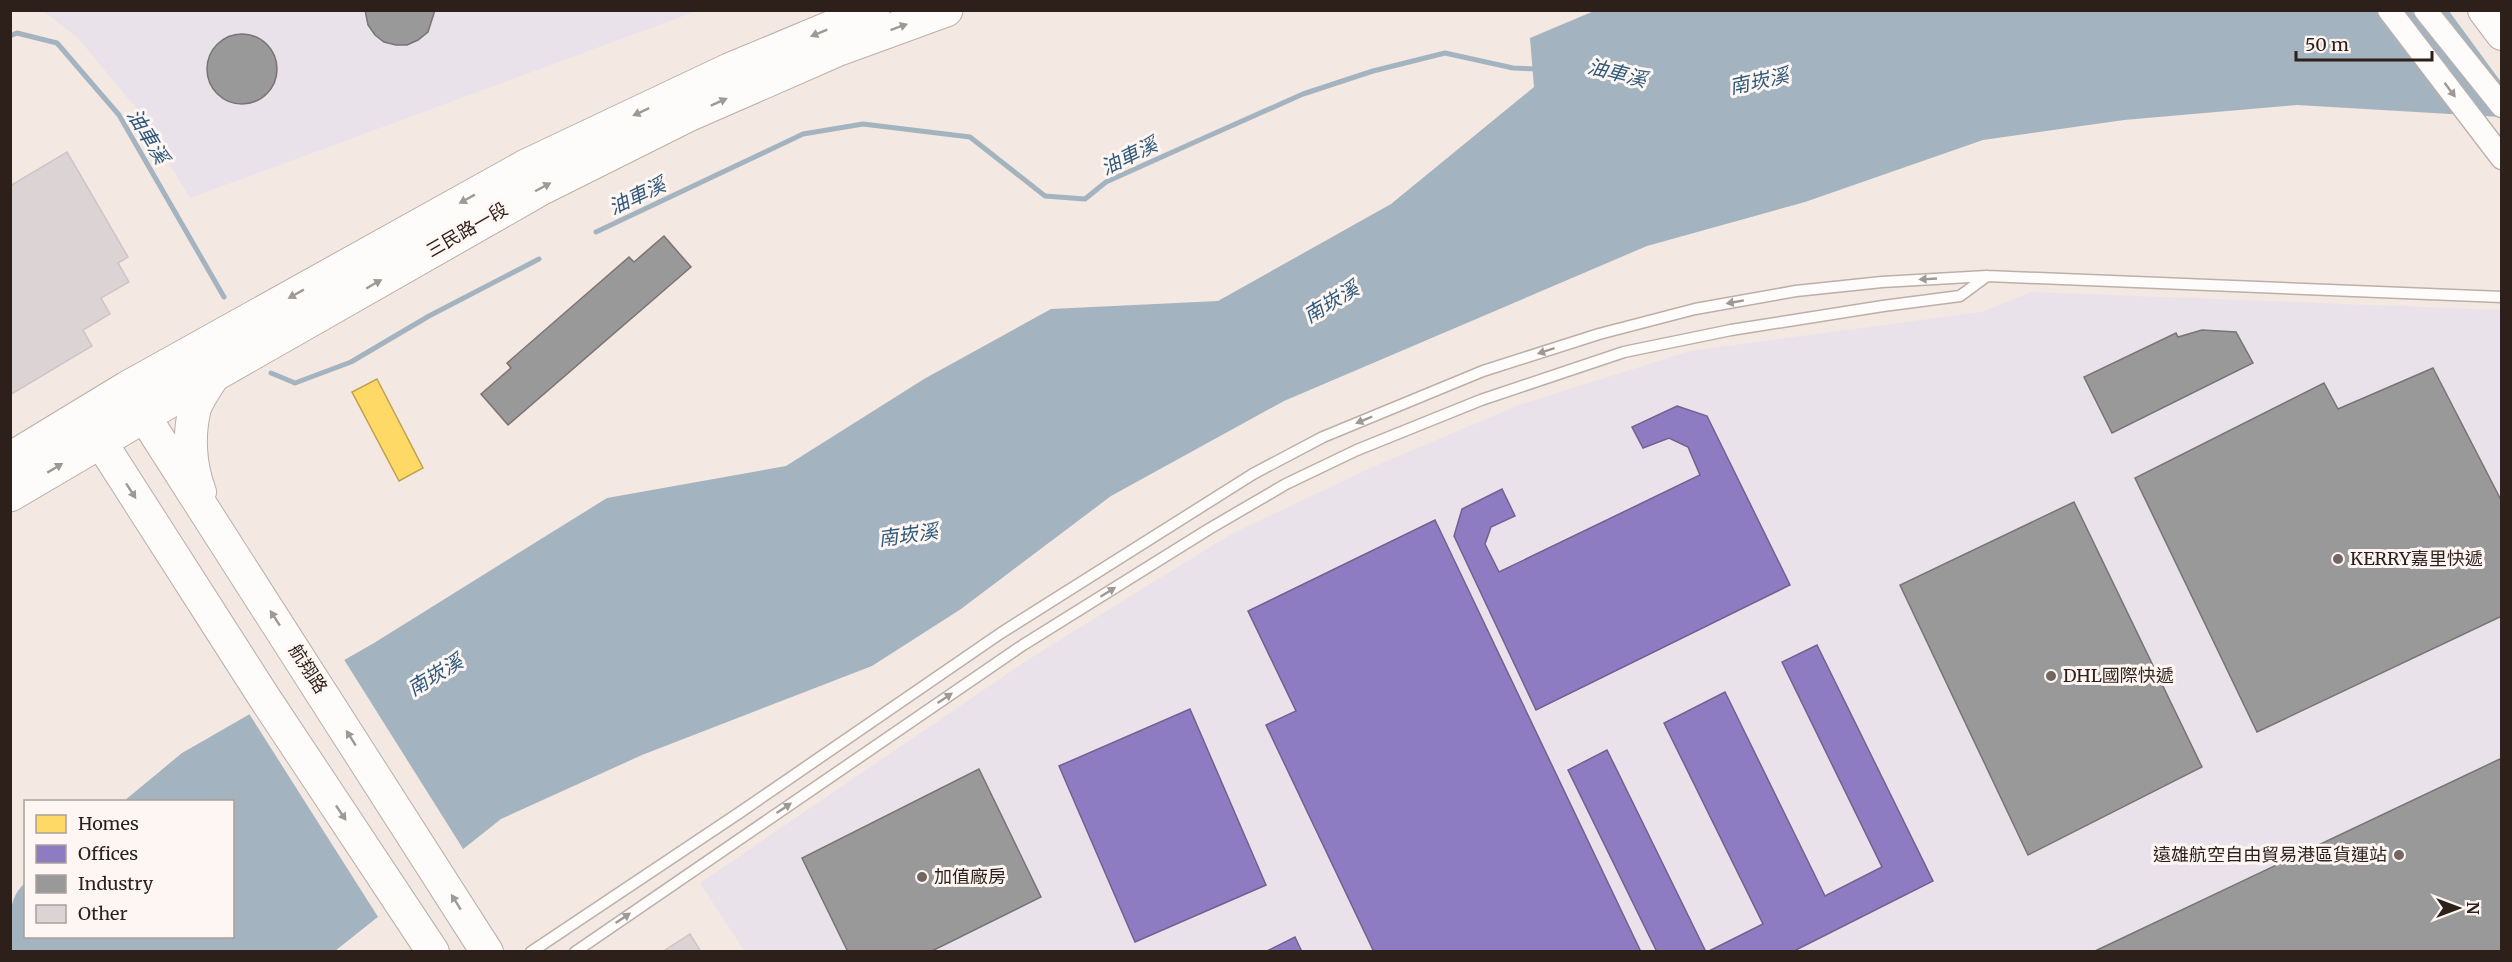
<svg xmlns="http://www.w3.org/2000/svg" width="2512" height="962" viewBox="0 0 2512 962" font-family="Merriweather,'Noto Sans TC',serif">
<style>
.industrial{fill:#eae2eb}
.water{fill:#a4b3c0}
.pier{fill:#f4e8e2}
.homes{fill:#ffd966;stroke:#c0a14f;stroke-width:1.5}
.offices{fill:#8e7cc3;stroke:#716090;stroke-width:1.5}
.industry{fill:#999;stroke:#797473;stroke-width:1.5}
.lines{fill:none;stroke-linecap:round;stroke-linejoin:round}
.stream{stroke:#a4b3c0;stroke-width:5}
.building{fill:#dcd3d4;stroke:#cfc5c8;stroke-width:1.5}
.lane-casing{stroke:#bbafa9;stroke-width:13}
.street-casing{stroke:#bbafa9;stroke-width:25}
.secondary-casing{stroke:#bbafa9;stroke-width:34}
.primary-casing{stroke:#bbafa9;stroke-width:35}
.lane{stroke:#fdfcfb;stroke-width:10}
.street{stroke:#fdfcfb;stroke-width:22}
.secondary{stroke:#fdfcfb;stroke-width:32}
.primary{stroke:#fdfcfb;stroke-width:33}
.oneway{fill:#9f9995}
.poi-dot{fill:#73655f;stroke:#fef6f2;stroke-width:2}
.labels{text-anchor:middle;stroke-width:6;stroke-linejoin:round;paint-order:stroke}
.street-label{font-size:18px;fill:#2d1f19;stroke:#fef6f2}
.poi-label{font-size:18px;fill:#2d1f19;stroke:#fef6f2;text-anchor:start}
.water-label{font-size:20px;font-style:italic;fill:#2f597c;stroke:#fef6f2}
</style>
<rect width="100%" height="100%" fill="#f4e8e2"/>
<path class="industrial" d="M43,11H697L190,198L135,107L78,38Z
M2031,292L2501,310V951L745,952L700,883L1029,659L1231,534L1375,466L1519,405L1690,351L1981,312Z"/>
<path class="water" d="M1594,11H2501V117L2297,105L2124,120L1983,140L1805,202L1647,246L1284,401L1111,496L961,609L872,666L642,755L501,819L335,951L11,952C11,927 5,900 25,883L26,936H232V802L124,801L182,753L374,643L607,498L786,466L924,379L1051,309L1218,301L1391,204L1534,87L1530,38Z"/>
<path class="pier" d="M2449,11H2501V82Z
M343,658L465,852L380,920L248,712Z"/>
<path class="homes" d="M377,379L423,468L399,481L352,392Z"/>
<path class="offices" d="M1677,406L1707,416L1790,585L1536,710L1454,536L1462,509L1502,489L1515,516L1491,527L1485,544L1499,572L1700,475L1688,447L1669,438L1643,448L1632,427Z
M1435,520L1641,952H1374L1266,725L1296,711L1248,611Z
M1817,645L1933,881L1792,952H1707L1763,924L1664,723L1725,692L1825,896L1882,867L1782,662Z
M1190,709L1266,885L1135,942L1059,766Z
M1607,750L1706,952H1657L1568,770Z
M1295,937L1302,952H1265Z"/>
<path class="industry" d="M365,10H435L428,32L418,40L407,45H396L384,42L375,35L368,25Z
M207 69a35 35 0 1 1 70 0a35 35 0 1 1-70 0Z
M664,236L691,267L508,425L481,394L511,368L507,363L629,257L634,262Z
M2202,330L2236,332L2253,363L2112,433L2084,377L2176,333L2178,337Z
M2433,368L2502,502V616L2257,732L2135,478L2324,383L2338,409Z
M2074,502L2202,767L2028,855L1900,585Z
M2502,758V952H2093Z
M979,769L1041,897L930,952H848L802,858Z"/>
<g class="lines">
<path class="stream" d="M10,36L17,33L57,43L119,115L224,297
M596,232L803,134L863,124L970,137L1045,196L1085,199L1106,182L1195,142L1303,94L1373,71L1445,53L1513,68L1537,69
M271,373L295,383L351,362L429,316L539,259"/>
</g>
<path class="building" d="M67,152L128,257L118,263L129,282L101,298L110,314L83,330L92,346L10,395V186Z
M690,934L701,952H662Z"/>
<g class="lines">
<defs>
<path id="lane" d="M531,952L739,813L1001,633L1253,474L1323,437L1483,371L1599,334L1695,309L1796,291L1882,282L1987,276L2502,297
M575,952L1023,645L1209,529L1286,484L1357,450L1481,400L1624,352L1731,330L1883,306L1960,296L1987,276"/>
<path id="street" d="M2389,10L2502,158
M2425,10L2502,106"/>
<path id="secondary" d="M2484,10L2502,34
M130,394L487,952
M86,419L262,694L433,952
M200,492C190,466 188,435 195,408C199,397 208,385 214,375"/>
<path id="primary" d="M10,459L127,388L526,166L729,70L873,10
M10,495L214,375L542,188L686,116L839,49L946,10"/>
</defs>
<use href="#lane" class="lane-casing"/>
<use href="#street" class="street-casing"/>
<use href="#secondary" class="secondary-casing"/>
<use href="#primary" class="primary-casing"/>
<use href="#lane" class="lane"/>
<use href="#street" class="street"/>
<use href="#secondary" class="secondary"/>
<use href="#primary" class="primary"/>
</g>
<defs><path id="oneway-solid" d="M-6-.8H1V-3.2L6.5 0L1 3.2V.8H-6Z" transform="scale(1.5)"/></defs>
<g class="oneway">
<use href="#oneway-solid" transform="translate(899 27) rotate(-20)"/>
<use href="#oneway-solid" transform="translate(819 33) rotate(158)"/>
<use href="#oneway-solid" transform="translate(2450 90) rotate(53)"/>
<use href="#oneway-solid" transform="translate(719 102) rotate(-24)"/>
<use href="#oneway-solid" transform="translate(641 112) rotate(155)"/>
<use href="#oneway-solid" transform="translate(543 187) rotate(-28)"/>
<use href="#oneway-solid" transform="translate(467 199) rotate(151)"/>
<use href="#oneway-solid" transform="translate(1928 279) rotate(177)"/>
<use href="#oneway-solid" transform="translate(374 284) rotate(-30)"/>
<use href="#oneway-solid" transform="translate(296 294) rotate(151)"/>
<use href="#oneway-solid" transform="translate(1735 302) rotate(170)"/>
<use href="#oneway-solid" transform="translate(1546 351) rotate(162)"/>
<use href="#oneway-solid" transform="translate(1364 420) rotate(157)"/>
<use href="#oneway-solid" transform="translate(55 468) rotate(-31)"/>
<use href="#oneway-solid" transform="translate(131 491) rotate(57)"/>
<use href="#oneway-solid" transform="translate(1108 592) rotate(-32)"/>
<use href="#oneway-solid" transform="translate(275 618) rotate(-123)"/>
<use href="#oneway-solid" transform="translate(945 698) rotate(-34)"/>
<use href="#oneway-solid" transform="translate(351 738) rotate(-122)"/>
<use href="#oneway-solid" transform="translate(784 808) rotate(-34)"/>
<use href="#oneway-solid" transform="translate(341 813) rotate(56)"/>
<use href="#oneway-solid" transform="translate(456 902) rotate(-122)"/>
<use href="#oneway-solid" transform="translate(623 918) rotate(-34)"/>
</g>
<g class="poi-dot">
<circle cx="2338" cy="559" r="6"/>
<circle cx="2051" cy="676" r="6"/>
<circle cx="2399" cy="855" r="6"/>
<circle cx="922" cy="877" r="6"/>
</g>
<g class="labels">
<g class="street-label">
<text transform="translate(467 230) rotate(-30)" y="6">三民路一段</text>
<text transform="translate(308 669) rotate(57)" y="6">航翔路</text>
</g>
<g class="poi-label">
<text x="2350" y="565">KERRY嘉里快遞</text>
<text x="2063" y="682">DHL國際快遞</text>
<text x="2387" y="861" text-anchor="end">遠雄航空自由貿易港區貨運站</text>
<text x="934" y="883">加值廠房</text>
</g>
<g class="water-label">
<text transform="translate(1617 73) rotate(14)" y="7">油車溪</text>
<text transform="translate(1759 81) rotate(-12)" y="7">南崁溪</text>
<text transform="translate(148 136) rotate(59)" y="7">油車溪</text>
<text transform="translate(1129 156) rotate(-26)" y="7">油車溪</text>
<text transform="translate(637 196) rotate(-25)" y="7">油車溪</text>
<text transform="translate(1331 302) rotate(-31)" y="7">南崁溪</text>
<text transform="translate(908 535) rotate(-8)" y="7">南崁溪</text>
<text transform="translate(435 675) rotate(-31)" y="7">南崁溪</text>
</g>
</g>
<rect width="2512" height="962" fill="none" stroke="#2d1f19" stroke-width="24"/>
<rect x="24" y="800" width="210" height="138" fill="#fef6f2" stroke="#aaa09b" stroke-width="1.5"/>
<rect x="36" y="815" width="30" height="18" fill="#ffd966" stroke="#aaa09b" stroke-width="1.5"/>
<text x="78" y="830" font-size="18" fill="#2d1f19">Homes</text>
<rect x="36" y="845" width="30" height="18" fill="#8e7cc3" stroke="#aaa09b" stroke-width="1.5"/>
<text x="78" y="860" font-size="18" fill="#2d1f19">Offices</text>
<rect x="36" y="875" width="30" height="18" fill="#999999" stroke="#aaa09b" stroke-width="1.5"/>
<text x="78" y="890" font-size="18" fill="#2d1f19">Industry</text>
<rect x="36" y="905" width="30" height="18" fill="#dcd3d4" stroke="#aaa09b" stroke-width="1.5"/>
<text x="78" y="920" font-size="18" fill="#2d1f19">Other</text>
<g transform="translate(2458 908) rotate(90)" stroke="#fef6f2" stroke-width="4.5" paint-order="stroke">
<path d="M0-4.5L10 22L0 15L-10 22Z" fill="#2d1f19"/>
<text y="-9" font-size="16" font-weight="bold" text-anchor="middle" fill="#2d1f19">N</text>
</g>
<path d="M2296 51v9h136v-9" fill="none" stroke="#2d1f19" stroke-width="3"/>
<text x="2305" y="51" font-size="18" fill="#2d1f19" stroke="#fef6f2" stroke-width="4.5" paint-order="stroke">50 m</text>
</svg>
